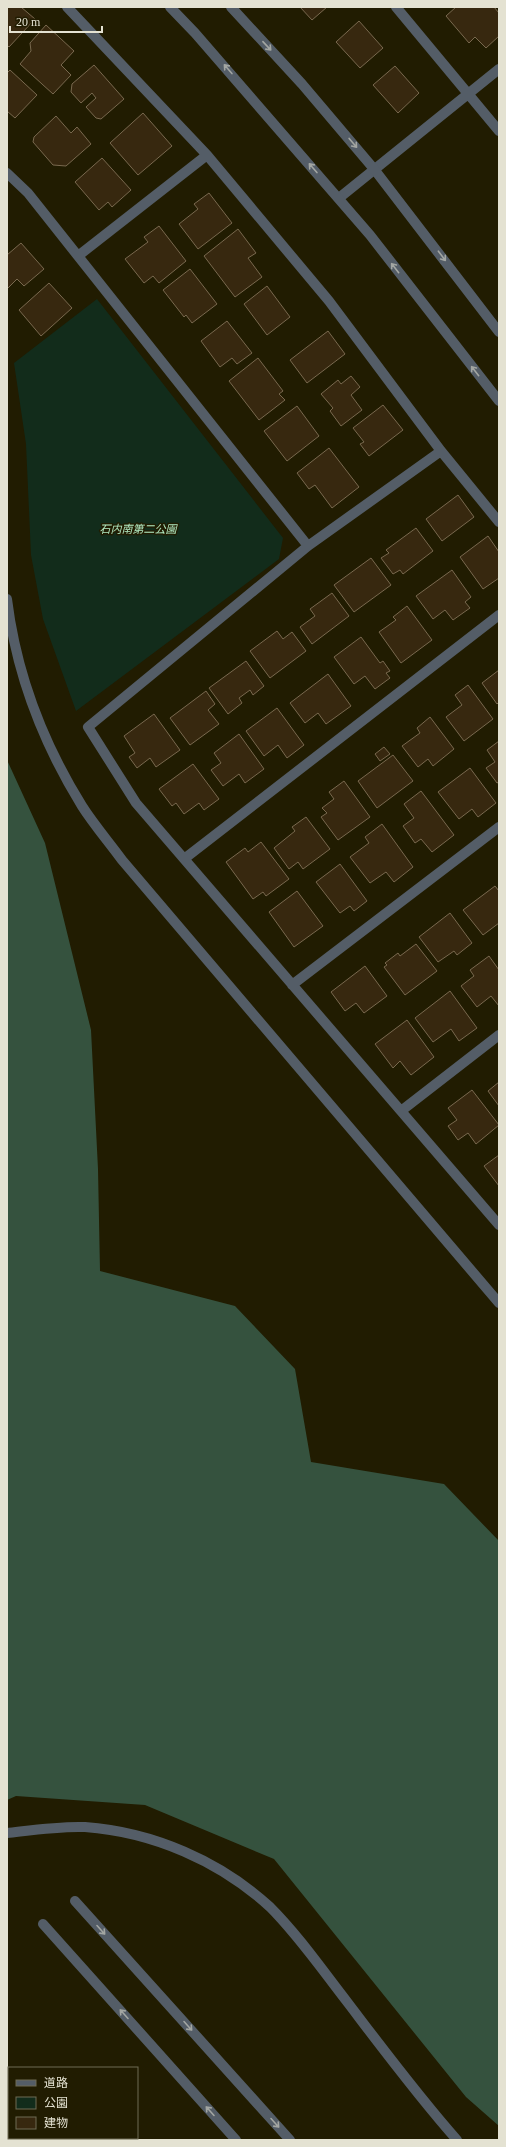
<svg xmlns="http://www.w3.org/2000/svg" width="506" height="2147" viewBox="0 0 506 2147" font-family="'Times New Roman','Noto Sans JP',serif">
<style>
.green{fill:#122c1b}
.forest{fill:#35523e}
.building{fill:#37280f;stroke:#79694f}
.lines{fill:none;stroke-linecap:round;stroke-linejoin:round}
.service{stroke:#545d67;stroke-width:10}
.minor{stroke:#545d67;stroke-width:10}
.tertiary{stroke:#545d67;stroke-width:10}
.oneway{stroke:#a3a6a2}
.labels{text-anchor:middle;stroke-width:3;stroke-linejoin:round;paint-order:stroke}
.park-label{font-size:11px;font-style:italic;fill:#b0e8c1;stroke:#211c01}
</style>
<rect width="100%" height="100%" fill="#211c01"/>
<path class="green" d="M97,299L283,538L279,559L76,711L43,619L31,555L26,444L14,363Z"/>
<path class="forest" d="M7,760L45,843L91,1030L98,1169L100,1271L235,1306L295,1369L311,1462L444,1484L499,1541V2126L466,2097L274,1859L145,1805L16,1796L7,1800Z"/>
<path class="building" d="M7,7H21L35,19L9,47L7,45Z
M300,7H327L312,20Z
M456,7H494L499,13V36L486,48L475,37L469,43L446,16Z
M359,21L383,48L360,68L336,42Z
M46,25L74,51L61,65L71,75L53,94L20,64L31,51L30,43Z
M94,65L124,99L101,119L96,118L86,107L96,98L92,93L81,103L71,92L72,84Z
M395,66L419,93L398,113L373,85Z
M10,70L37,95L15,118L7,111V73Z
M143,113L172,146L138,175L110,143Z
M56,116L71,133L77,127L91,144L66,166L53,165L33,142L34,137Z
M102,158L131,190L112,207L108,202L99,210L75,182Z
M209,193L232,223L198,249L179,224L198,209L194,204Z
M159,226L186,261L159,283L153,276L144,283L125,259L148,242L144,237Z
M238,229L256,253L248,258L262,277L235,297L204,256Z
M21,243L44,269L24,286L17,279L7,289V255Z
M190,269L217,304L192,323L186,315L184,317L163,290Z
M49,283L72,308L41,336L19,310Z
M267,286L290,317L267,335L244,304Z
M227,321L252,353L237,364L232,358L220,367L201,341Z
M328,331L345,354L307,383L290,360Z
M258,358L283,391L279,394L285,400L259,420L229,381Z
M351,376L360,387L351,395L362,410L341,426L330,411L333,408L321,394L338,380L341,384Z
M383,405L403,430L369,456L360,444L364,442L353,428Z
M297,406L319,436L287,461L264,431Z
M329,448L359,487L332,508L315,485L309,489L297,473Z
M458,495L474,517L442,541L426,519Z
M416,528L433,551L403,574L400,570L393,574L381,558L389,553L386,550Z
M488,536L499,552V578L483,589L460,557Z
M371,558L391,585L354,612L334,585Z
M452,570L471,597L465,602L470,608L453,620L445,610L433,619L416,596Z
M332,593L349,616L312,644L300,627L315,616L310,609Z
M407,606L432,640L401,663L379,632L396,620L393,617Z
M277,631L283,639L292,632L306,651L270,678L250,651Z
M361,637L380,663L383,661L390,671L386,673L390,678L375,689L365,676L354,684L334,657Z
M246,661L264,686L253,695L250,690L239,698L242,703L228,714L209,688Z
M499,670V702L497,704L482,683Z
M328,674L351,706L326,724L318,713L305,723L290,703Z
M468,685L493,719L464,741L446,717L462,705L455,695Z
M206,691L215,704L208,710L219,724L190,745L170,718Z
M277,708L304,745L287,758L278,745L264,756L246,731Z
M154,714L180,750L156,767L150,758L137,768L129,757L135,753L124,736Z
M430,717L454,749L433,766L428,759L418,767L402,746L420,733L417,728Z
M239,734L264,769L245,783L239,774L223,786L211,770L221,763L214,753Z
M499,741V782L497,783L486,768L495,762L487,750Z
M384,747L390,754L380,761L375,754Z
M393,755L413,781L377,808L358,781Z
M193,764L219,799L204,810L199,803L184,814L176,803L172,806L159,789Z
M470,768L496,803L478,817L472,809L459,819L438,792Z
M344,781L370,817L338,840L321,817L327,813L322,808L334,799L329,792Z
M421,791L454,835L432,852L421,839L415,843L403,826L414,818L404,804Z
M306,817L330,849L303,869L298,862L289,869L274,848L295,831L292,827Z
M382,824L413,867L394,882L386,872L370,883L350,857L369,843L365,837Z
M261,842L289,879L266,896L263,892L253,899L226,862L245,848L248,852Z
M340,864L367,901L354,911L350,906L340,913L316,882Z
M495,886L499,891V923L483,935L463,910Z
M297,891L323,926L294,947L269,912Z
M450,913L472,943L457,955L454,951L438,962L419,937Z
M416,944L437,971L405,995L384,967L387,965L385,963L398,953L400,956Z
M489,956L499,970V1006L491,996L477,1007L461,986L474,976L470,970Z
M365,966L387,996L364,1013L356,1003L345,1011L331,992Z
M450,991L477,1028L459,1041L451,1029L433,1042L415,1018Z
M407,1020L434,1057L411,1075L400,1061L393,1068L375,1044Z
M499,1082V1106L488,1091Z
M472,1090L499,1125L476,1144L468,1133L458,1140L448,1126L457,1120L448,1108Z
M499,1155V1186L484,1166Z"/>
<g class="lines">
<path class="service" d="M75,1901L290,2140
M43,1924L236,2140"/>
<path class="minor" d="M67,7L207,155L329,301L441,451L499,522
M396,7L499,131
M7,173L28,193L308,546
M339,198L499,69
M78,256L207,155
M441,451L308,546L88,727L136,803L499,1225
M184,859L499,615
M292,985L499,827
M401,1111L499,1035"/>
<path class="tertiary" d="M170,7L195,33L370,235L499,401
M231,7L302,84L374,169L499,332
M7,599C16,672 43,743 82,806C94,825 109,842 122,860L499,1303
M7,1833C33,1830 59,1826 85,1827C153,1832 220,1861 270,1907C299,1936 323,1971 348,2003C383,2049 418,2096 457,2140"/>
</g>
<defs><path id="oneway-shaft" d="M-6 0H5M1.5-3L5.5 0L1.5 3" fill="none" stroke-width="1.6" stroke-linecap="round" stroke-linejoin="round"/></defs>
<g class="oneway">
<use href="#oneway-shaft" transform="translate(267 46) rotate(47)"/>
<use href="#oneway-shaft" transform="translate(228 69) rotate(-131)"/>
<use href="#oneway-shaft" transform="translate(353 143) rotate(50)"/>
<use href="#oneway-shaft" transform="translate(313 168) rotate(-131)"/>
<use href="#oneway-shaft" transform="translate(442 256) rotate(53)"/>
<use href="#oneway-shaft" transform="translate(395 268) rotate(-128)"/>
<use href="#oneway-shaft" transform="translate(475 371) rotate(-128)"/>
<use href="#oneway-shaft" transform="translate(101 1930) rotate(48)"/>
<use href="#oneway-shaft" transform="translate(124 2014) rotate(-132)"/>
<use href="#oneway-shaft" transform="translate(188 2026) rotate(48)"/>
<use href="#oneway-shaft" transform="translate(210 2111) rotate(-132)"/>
<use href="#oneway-shaft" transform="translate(275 2123) rotate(48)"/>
</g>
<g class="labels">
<g class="park-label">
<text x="138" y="533">石内南第二公園</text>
</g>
</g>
<rect width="506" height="2147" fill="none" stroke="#e4e2d2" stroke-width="16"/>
<rect x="8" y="2067" width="130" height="72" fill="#211c01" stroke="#6f6b55"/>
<rect x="16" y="2080" width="20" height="6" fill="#545d67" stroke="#6f6b55"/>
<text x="44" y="2087" font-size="12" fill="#e4e2d2">道路</text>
<rect x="16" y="2097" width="20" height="12" fill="#122c1b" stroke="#6f6b55"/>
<text x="44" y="2107" font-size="12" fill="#e4e2d2">公園</text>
<rect x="16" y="2117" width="20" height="12" fill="#37280f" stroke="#6f6b55"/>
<text x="44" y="2127" font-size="12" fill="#e4e2d2">建物</text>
<path d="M10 26v6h92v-6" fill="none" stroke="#e4e2d2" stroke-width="2"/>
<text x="16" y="26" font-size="12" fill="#e4e2d2" stroke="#211c01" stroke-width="3" paint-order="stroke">20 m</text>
</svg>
